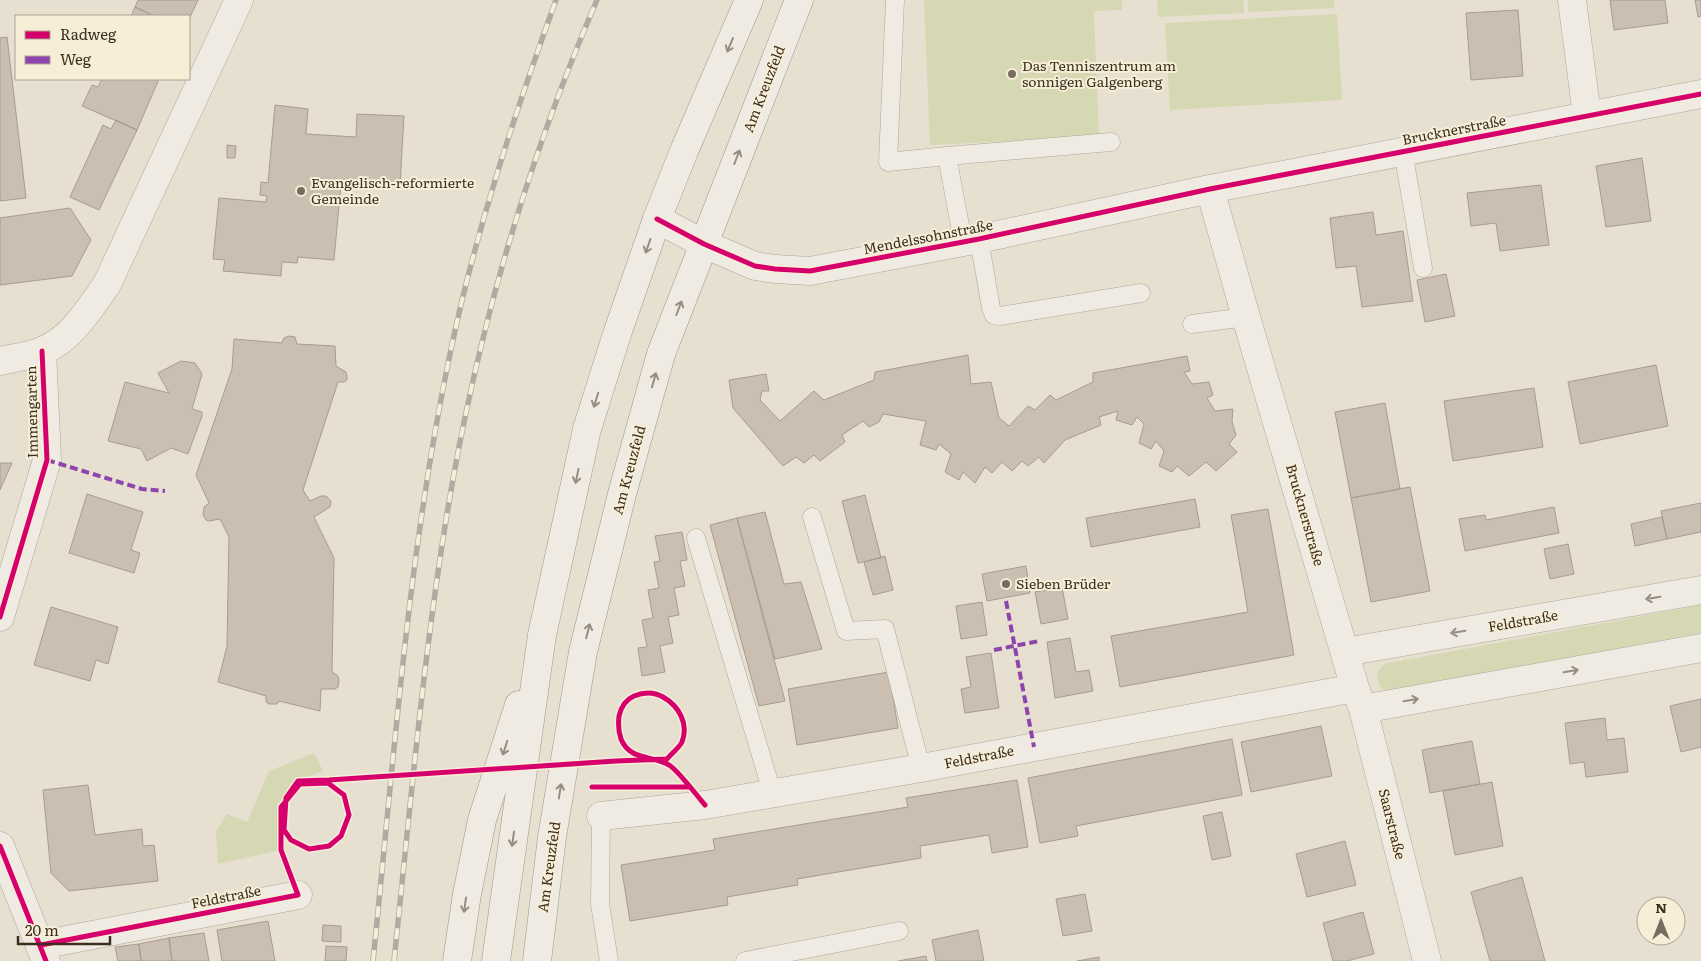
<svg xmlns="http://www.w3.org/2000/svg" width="1701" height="961" viewBox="0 0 1701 961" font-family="Literata,serif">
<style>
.green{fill:#d6d7b3}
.building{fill:#cbbfb2;stroke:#a89c90}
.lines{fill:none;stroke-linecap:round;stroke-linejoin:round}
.service-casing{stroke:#ada599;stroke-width:19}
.minor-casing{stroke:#ada599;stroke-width:29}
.tertiary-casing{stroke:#ada599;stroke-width:29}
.secondary-casing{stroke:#9c958a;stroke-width:29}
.service{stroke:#efebe3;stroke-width:18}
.minor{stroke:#efebe3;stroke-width:28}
.tertiary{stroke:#efebe3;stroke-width:28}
.secondary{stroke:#efebe3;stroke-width:28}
.rail-casing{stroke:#afaaa2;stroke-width:5.5}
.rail{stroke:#f7eed8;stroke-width:4;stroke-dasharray:11;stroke-linecap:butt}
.quiet{stroke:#8e44ad;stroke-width:4;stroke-dasharray:8 4;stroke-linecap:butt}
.cycleway-casing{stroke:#f7eed8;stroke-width:8}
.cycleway{stroke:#d6006c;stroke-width:5}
.oneway{stroke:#968c82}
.poi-dot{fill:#786c5e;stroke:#f7eed8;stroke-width:2}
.labels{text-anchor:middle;stroke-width:4;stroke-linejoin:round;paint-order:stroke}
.poi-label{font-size:14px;fill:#3d2e20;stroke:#f7eed8;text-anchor:start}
.street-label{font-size:14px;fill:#3d2e20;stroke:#f7eed8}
</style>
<rect width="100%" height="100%" fill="#e7e0d1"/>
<path class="green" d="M924,0H1122V10L1094,11L1099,137L930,145Z
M1157,0H1243L1244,13L1158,17Z
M1248,0H1334V8L1248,12Z
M1337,14L1342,100L1170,110L1165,23Z
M1701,605V633L1386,692L1379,686L1377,673L1384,664Z
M314,753L323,771L298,781L281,807V850L218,864L216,831L227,814L247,822L269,771Z"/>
<path class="building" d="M138,0H198L189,19V16H154L135,7Z
M1610,0H1665L1668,23L1614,30Z
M1695,0H1701V16L1698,17Z
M135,7L154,16H131Z
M1518,10L1523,76L1471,80L1466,13Z
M7,37L26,198L0,201V38Z
M102,79H159L137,130L82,106L92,85L98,87Z
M275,105L308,109L306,134L356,137L357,114L404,116L400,186L341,184L334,260L298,257L297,263L282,262L281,276L223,271L225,260L213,259L219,198L266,202L267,196L260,195L261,182L268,183Z
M116,120L137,130L99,210L70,197L103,125L111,129Z
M227,145L236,146L235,158H227Z
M1642,158L1651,221L1606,227L1596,166Z
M1541,185L1549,245L1500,251L1496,223L1471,226L1467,193Z
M70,208L91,240L72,276L0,285V218Z
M1373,212L1376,235L1403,231L1413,301L1362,307L1356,266L1336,268L1330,218Z
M1446,274L1455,316L1425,322L1417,280Z
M289,336L295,337L297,344L335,346L336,366L346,372L347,376V380L344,382H338L303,490L310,501L321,496H326L331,501L330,507L314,517L334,558L332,672L338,676L339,681L338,687L335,689H321L320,711L279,701L277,704H269L266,702V696L218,682L227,646L229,537L220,519L209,521L206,520L203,515L204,507L209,503L196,475L232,369L234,339L282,343L284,338Z
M968,355L971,384L991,382L999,418L1009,426L1028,406L1035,410L1050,395L1056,400L1093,382V373L1187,356L1190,371L1184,372L1192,384L1209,382L1213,395L1207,398L1215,411L1233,409L1232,422L1236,435L1229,444L1237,452L1216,471L1206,462L1189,476L1177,466L1172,472L1159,466L1164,451L1156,441L1151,449L1139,443L1144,424L1137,417L1132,425L1116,420L1118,411L1099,417L1101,425L1065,440L1044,463L1039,457L1028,466L1022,461L1012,471L1002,462L992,473L985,467L975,483L963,472L959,480L945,472L951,454L939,444L936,450L920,445L926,421L883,414L879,422L869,427L863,421L842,435L845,442L820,461L814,455L804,463L796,457L783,466L733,408L729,380L766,374L769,391H762L760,400L780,421L814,391L824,400L874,380L875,372Z
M181,361L195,363L202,374L192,409L202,412V416L188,454L171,448L147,461L141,449L108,441L125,382L169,393L158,373Z
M1656,365L1668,426L1580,444L1568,382Z
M1534,388L1543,447L1453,461L1444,401Z
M1385,403L1400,489L1351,498L1335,412Z
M0,463H12L0,490Z
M1410,487L1430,591L1371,602L1351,498Z
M87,494L143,512L131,550L140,553L134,573L69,553Z
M865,495L881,558L858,563L842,501Z
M1195,499L1200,527L1091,547L1086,518Z
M1701,503V532L1667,539L1661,511Z
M1554,507L1559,533L1465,551L1459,519L1485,515L1486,520Z
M1268,509L1294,655L1120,687L1111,636L1248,612L1231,515Z
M765,512L784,584L801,582L822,649L775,659L737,518Z
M1662,517L1667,539L1635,546L1631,524Z
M737,518L785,701L759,706L710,525Z
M682,532L687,560L680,561L685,586L674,588L679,615L668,617L673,643L660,646L665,672L642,676L638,648L647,647L642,620L653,618L648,590L659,588L654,562L660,561L655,536Z
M1568,544L1574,574L1550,579L1544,549Z
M885,556L893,590L873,595L864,562Z
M1026,566L1030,593L987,601L982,574Z
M1062,587L1068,619L1041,624L1035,592Z
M982,602L987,635L961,639L956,606Z
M51,607L118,627L108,664L96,660L90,681L34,665Z
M1070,638L1076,672L1089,670L1093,691L1055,698L1047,642Z
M991,653L999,708L965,713L961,689L971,687L966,657Z
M889,672L898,728L797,745L788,689Z
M1701,699V747L1681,752L1670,706Z
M1605,718L1607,740L1624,738L1628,772L1586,777L1584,762L1570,764L1565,723Z
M1321,726L1332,776L1251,792L1241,742Z
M1232,739L1242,795L1076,826L1078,836L1040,843L1028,778Z
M1472,741L1480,784L1430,793L1422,750Z
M1017,780L1028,847L992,853L989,835L920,846L921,858L797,879L798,885L727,897L728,905L630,921L621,865L715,850L713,839L908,807L906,798Z
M1492,782L1503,846L1455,855L1443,791Z
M88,785L95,835L142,829L143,846L154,845L158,881L69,891L51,873L43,790Z
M1222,812L1231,856L1212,860L1203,816Z
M1345,841L1356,885L1307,897L1296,854Z
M1522,877L1545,961H1490L1471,892Z
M1085,894L1092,931L1063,936L1056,899Z
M1363,912L1374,954L1347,961H1333L1323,923Z
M268,921L275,961H222L217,930Z
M323,925L341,926V942L322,941Z
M978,930L984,961H936L932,940Z
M204,933L209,961H172L169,938Z
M169,938L172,961H141L139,944Z
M139,944L141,961H118L115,947Z
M326,946L347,947L346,961H325Z
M926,956L927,961H898Z
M1099,957V961H1077Z"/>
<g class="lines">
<defs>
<path id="service" d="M895,0L888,162L947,156L963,242
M1403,151L1423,268
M947,156L1111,142
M979,239L991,308L994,315L1000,316L1141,293
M1192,324L1246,317
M812,517L846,631L885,629L921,768
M696,538L772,792
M601,816L600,904L609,961
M745,961L899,931"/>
<path id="minor" d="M1572,0L1587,116
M1210,189L1246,317L1355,688L1363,709L1427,961
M657,219L704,244L755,266L775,269L810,271L979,239L1210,189L1701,94
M0,617L47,460L42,351
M1345,652L1701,590
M1363,709L1701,648
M601,816L705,805L921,768L1355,688
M0,846L46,961
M41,945L298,895"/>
<path id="tertiary" d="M0,361C14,358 29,356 42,351C72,339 89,309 107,284L239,0"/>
<path id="secondary" d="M457,961L467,894L482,820L519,705
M496,961L542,635L587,429L618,331L657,219L684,151L749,0
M537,961L552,837L583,652L622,494L661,354L799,0"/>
</defs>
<use href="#service" class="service-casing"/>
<use href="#minor" class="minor-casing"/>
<use href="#tertiary" class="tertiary-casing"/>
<use href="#secondary" class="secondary-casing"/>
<use href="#service" class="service"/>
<use href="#minor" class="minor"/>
<use href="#tertiary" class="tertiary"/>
<use href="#secondary" class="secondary"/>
<defs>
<path id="rail" d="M373,961C394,758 408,554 450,354C475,233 514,116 556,0
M394,961C410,810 423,658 448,508C477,334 527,162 597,0"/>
</defs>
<use href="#rail" class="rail-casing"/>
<use href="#rail" class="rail"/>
<path class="quiet" d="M47,460L142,489L165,491
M1006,601L1034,747
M994,650L1039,641"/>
<defs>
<path id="cycleway" d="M657,219L704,244L755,266L775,269L810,271L979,239L1210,189L1701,94
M0,617L47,460L42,351
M592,787H689
M0,846L46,961
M41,945L298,895L281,850V807L300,784L328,783L344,795L349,815L341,836L329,846L309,849L291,840L284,830L286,798L298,781L329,780L616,761L667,759C671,754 679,748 682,742C689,724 679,706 663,697C654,692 644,692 634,696C625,700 621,707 619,716C618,725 618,731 621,739C630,761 652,755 669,765C676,768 698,797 705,805"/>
</defs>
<use href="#cycleway" class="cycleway-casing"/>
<use href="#cycleway" class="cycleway"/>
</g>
<defs><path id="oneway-shaft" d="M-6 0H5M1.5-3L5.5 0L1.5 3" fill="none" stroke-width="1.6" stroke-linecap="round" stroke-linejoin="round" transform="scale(1.25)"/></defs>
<g class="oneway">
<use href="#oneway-shaft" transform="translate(730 45) rotate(113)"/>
<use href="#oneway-shaft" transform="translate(737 157) rotate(-69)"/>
<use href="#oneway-shaft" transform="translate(648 246) rotate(109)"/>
<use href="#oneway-shaft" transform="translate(679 308) rotate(-69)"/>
<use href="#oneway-shaft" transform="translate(654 380) rotate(-74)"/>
<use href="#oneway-shaft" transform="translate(596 400) rotate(107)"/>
<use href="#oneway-shaft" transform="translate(577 476) rotate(102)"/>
<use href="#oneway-shaft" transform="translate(1653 598) rotate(170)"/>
<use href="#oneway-shaft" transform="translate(588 631) rotate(-76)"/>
<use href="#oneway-shaft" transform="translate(1458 632) rotate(170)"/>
<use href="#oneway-shaft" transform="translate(1571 671) rotate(-10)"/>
<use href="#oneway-shaft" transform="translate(1411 700) rotate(-10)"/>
<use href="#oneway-shaft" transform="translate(505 748) rotate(108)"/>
<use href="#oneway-shaft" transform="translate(560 791) rotate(-81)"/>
<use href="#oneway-shaft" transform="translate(513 839) rotate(98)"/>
<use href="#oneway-shaft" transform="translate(465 905) rotate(98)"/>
</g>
<g class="poi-dot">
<circle cx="1012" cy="74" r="5"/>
<circle cx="301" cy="191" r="5"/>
<circle cx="1006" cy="584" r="5"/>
</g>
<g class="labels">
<g class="poi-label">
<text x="1022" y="71">Das Tenniszentrum am<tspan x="1022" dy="16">sonnigen Galgenberg</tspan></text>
<text x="311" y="188">Evangelisch-reformierte<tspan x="311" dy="16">Gemeinde</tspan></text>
<text x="1016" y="589">Sieben Brüder</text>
</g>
<g class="street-label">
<text transform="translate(764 89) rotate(-69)" y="5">Am Kreuzfeld</text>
<text transform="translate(1454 130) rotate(-11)" y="5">Brucknerstraße</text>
<text transform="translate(928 237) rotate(-11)" y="5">Mendelssohnstraße</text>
<text transform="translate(32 412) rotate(-91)" y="5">Immengarten</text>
<text transform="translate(629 470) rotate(-75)" y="5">Am Kreuzfeld</text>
<text transform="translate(1305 515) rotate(74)" y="5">Brucknerstraße</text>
<text transform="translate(1523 621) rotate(-10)" y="5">Feldstraße</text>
<text transform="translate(979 757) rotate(-11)" y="5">Feldstraße</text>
<text transform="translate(1392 824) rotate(76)" y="5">Saarstraße</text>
<text transform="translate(549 867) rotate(-82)" y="5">Am Kreuzfeld</text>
<text transform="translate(226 897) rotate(-11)" y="5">Feldstraße</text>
</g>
</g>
<rect x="15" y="15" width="175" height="65" fill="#f7eed8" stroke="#ada18e"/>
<rect x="25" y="31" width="25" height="8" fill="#d6006c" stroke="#ada18e"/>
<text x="60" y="40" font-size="15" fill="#3d2e20">Radweg</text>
<rect x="25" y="56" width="25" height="8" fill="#8e44ad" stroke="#ada18e"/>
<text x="60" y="65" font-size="15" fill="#3d2e20">Weg</text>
<g transform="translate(1661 921)"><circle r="24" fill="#f7eed8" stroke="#ada18e"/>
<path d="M0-4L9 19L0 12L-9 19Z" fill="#786c5e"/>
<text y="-8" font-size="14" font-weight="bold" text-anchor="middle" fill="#3d2e20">N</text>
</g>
<path d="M18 936v8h92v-8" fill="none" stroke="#3d2e20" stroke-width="2.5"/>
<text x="25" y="936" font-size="15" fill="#3d2e20" stroke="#f7eed8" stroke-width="4" paint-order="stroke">20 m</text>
</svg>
